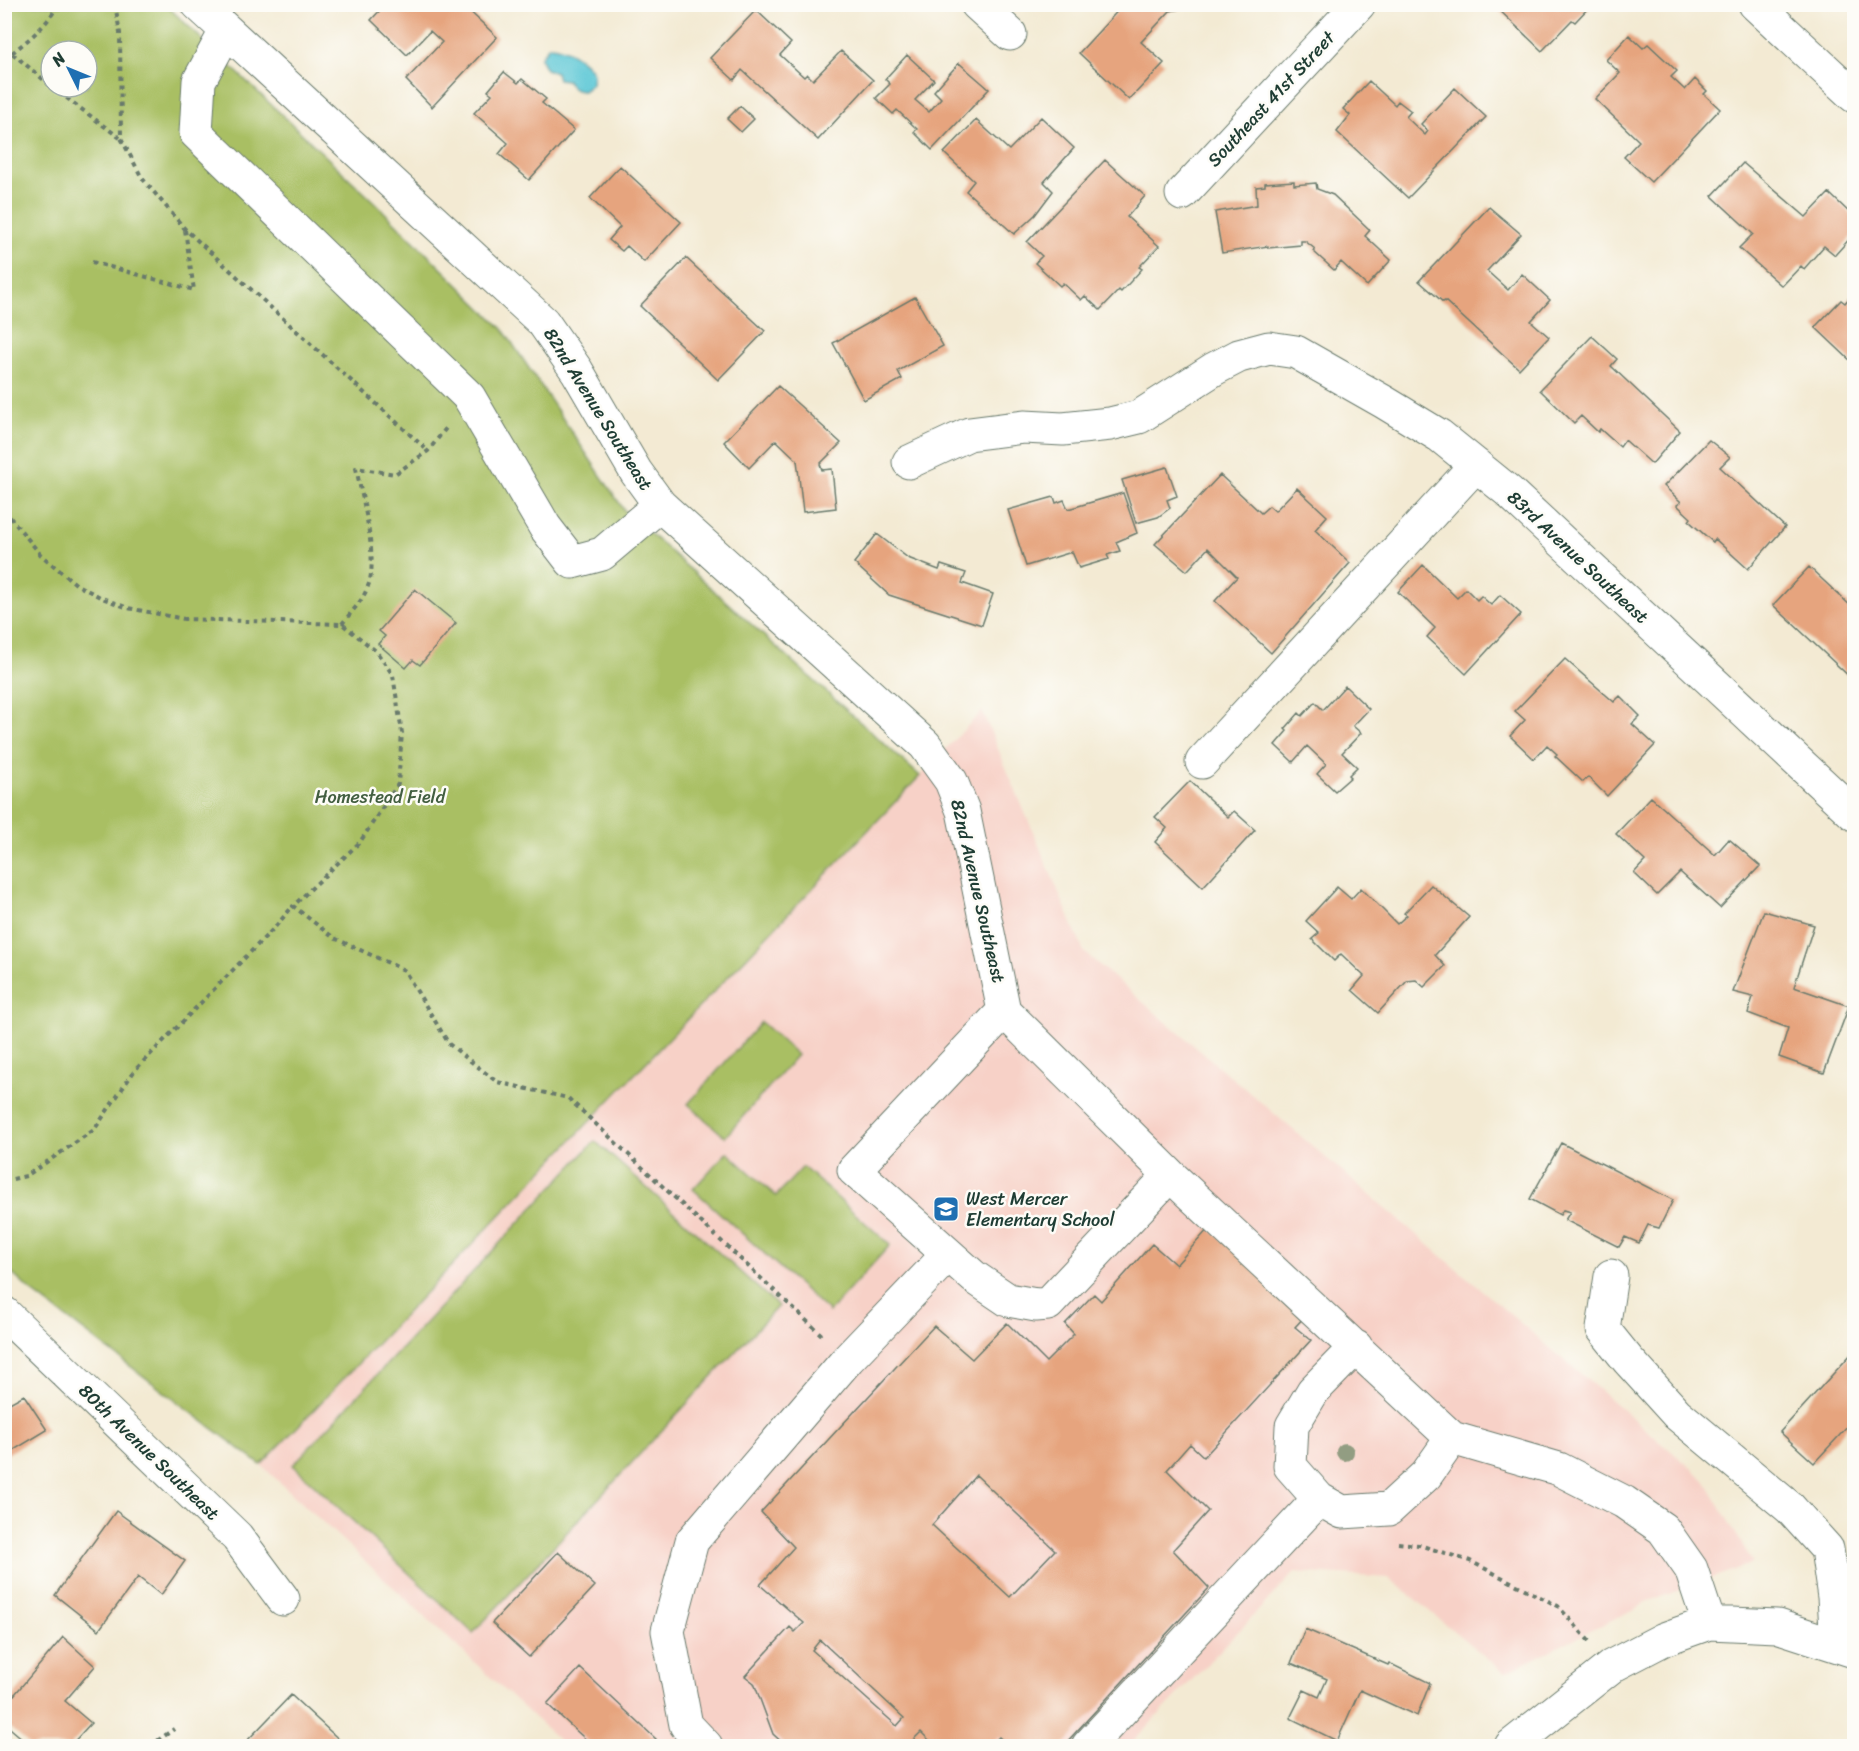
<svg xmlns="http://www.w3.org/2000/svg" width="1859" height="1751" viewBox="0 0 1859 1751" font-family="Sriracha,sans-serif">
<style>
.built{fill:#f7d1c7}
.green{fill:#a9bf63;stroke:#647e4c;stroke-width:1.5;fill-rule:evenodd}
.water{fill:#5cc7d6;stroke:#3e8285;stroke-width:1.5}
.building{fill:#e6a47e;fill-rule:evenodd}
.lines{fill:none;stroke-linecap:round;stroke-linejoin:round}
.minor-casing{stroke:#697a6c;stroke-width:35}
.major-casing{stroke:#697a6c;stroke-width:35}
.path{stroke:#697a6c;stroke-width:4;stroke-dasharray:4.5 4.5;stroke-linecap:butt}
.minor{stroke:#fff;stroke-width:33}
.major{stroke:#fff;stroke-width:33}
.tree{fill:#929d82}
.labels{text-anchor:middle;stroke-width:5;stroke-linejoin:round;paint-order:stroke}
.street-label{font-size:18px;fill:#1f3d34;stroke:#fdfcf7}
.park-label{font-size:18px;fill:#425e40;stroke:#fdfcf7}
.poi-label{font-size:18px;fill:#1f3d34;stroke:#fdfcf7;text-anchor:start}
</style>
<rect width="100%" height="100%" fill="#fdfcf7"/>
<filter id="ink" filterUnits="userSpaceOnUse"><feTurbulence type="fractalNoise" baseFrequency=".0167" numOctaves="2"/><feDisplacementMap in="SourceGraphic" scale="12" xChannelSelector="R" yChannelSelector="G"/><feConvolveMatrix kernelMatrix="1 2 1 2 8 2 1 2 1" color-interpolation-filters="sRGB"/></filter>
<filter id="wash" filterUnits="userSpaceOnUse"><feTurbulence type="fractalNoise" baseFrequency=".008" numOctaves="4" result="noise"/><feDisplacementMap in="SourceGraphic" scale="24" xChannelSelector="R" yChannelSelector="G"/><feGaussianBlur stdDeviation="1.35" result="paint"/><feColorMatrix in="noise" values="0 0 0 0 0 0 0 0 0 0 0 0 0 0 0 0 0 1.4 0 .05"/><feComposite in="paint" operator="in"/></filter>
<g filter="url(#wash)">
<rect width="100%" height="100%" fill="#f3ead3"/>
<path class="built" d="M982,711L1084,952L1704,1479L1753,1563L1652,1600L1505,1673L1389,1578L1295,1572L1129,1746H565L261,1465Z"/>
<path class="green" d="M13,5H166L372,200L502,328L624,510L920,776L261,1465L31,1291L5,1267V13ZM51,51H87V87H51Z
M761,1022L797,1055L725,1137L688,1104Z
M595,1141L778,1306L473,1633L293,1465Z
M727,1152L776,1196L803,1167L890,1245L829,1312L693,1189Z"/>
<path class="water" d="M549,46C565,46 586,60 593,73L592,84L583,91C575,91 571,88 567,80L558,79L556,72L546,69L540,58Z"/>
<g id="blocks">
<path class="building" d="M386,4H462L497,37L432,107L406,80L442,42L430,31L407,55L371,20Z
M1124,4L1196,6L1170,11L1141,42L1164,63L1129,100L1079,53Z
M1493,4H1592L1575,22L1572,20L1542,51Z
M756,10L791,43L780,55L804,77L807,74L813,80L841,51L873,80L818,140L742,70L734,80L710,58Z
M1629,35L1643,48L1648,44L1677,71L1671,77L1685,90L1695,79L1707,91L1704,94L1720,109L1651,182L1624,157L1639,141L1595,99L1620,73L1606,60Z
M907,55L934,80L915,100L929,112L941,98L934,91L959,63L989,89L932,150L914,132L917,129L897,110L893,114L876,98L890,84L885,79Z
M504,72L518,83L522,79L546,99L542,103L574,130L529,180L499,154L508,143L474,113L492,94L488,91Z
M1369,81L1395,105L1398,101L1411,111L1406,117L1425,135L1428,131L1421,124L1455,88L1486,117L1408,198L1337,132L1350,115L1343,109Z
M740,106L754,119L741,132L727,119Z
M1041,117L1074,148L1044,182L1053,191L1035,215L1014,234L966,191L974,181L944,153L976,120L1009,150Z
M1105,160L1145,196L1127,217L1159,246L1139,267L1142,269L1121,292L1119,290L1100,310L1085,296L1081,300L1063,283L1060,286L1035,263L1042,256L1027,242Z
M1743,163L1806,217L1829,193L1854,217V234L1835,255L1824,246L1804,269L1801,266L1782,286L1739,248L1753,234L1712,196Z
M620,166L681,222L644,262L627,246L622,251L609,240L620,227L590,198Z
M1294,181V185L1316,183L1317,189L1333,195L1370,230L1365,236L1391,260L1367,286L1341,262L1334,270L1313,251L1315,249L1305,241H1301V245L1268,248V246L1222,253L1215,212L1257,205L1256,187L1265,186V183Z
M1489,207L1521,234L1487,271L1508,290L1522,274L1550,300L1531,321L1549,337L1519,369L1445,301L1443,302L1419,281Z
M686,258L765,331L718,380L640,306Z
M1854,292V364L1815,327L1841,300L1845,303Z
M915,297L943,346L898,371L902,379L864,400L833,343Z
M1592,336L1617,359L1611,366L1680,431L1652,464L1625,440L1620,447L1600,429L1598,432L1581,416L1574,423L1540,390Z
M778,386L841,443L820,464L822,470L832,469L836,508L803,512L797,460L776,440L749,468L724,442Z
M1709,440L1730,457L1720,467L1785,527L1748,569L1715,539L1713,542L1689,521L1691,518L1677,505L1681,502L1664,486Z
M1167,467L1177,496L1167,500L1170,508L1158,517L1136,523L1122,480Z
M1220,475L1261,513L1269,506L1275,511L1297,488L1327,516L1315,530L1350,563L1271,653L1215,601L1237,577L1208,548L1187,571L1155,544Z
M1123,493L1137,533L1116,542L1120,551L1107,555L1109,559L1079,568L1072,552L1026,566L1008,510L1054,497L1056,503L1064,500L1068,509Z
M877,534L908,558L939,570L941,565L966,573L962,583L993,594L982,625L889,595L854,563Z
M1423,565L1457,598L1466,589L1477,600L1481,596L1491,605L1500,595L1521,614L1466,674L1427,637L1435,628L1398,592Z
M1809,567L1854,609L1853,680L1773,605Z
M415,589L456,623L420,665L413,660L406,668L378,644L385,636L379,631Z
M1565,659L1614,702L1620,696L1640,716L1632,724L1655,745L1607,796L1588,777L1583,782L1555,756L1557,754L1547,745L1534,759L1510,736L1525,720L1515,711Z
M1345,686L1369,709L1353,726L1361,733L1342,753L1357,767L1349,775L1351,777L1335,791L1317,774L1326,764L1307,746L1293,762L1275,745L1287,731L1285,729L1299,713L1302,716L1315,702L1323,710Z
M1190,781L1228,817L1234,811L1255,830L1203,887L1155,842L1167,828L1155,817Z
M1651,797L1715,855L1729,839L1760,866L1720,908L1680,872L1657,895L1634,873L1645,861L1616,834Z
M1431,885L1469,917L1435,955L1445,966L1424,987L1416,980L1407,981L1378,1013L1352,990L1364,976L1341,954L1334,961L1312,939L1319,933L1306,921L1337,887L1351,899L1361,888L1397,924L1407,915L1404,913Z
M1764,911L1814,925L1794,987L1849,1006L1824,1073L1779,1057L1788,1028L1748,1013L1753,997L1733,992Z
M1561,1143L1673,1200L1659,1228L1648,1225L1639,1243L1625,1237L1619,1247L1565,1220L1570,1212L1563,1210L1560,1215L1530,1199Z
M1209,1228L1305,1316L1295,1327L1311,1340L1204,1457L1190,1444L1167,1470L1208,1511L1173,1550L1209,1588L1063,1746H1009L999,1737L990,1746H935L921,1732L913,1740L918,1746H786L773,1734L754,1683L745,1676L790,1627L795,1632L804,1623L760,1585L794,1547L761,1512L934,1326L972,1359L1007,1323L1046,1362L1074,1334L1065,1324L1094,1294L1101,1301L1152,1244L1176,1265ZM976,1475L1055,1550L1010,1597L932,1525ZM820,1640L904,1718L897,1726L812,1650Z
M1854,1351V1426L1851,1423L1814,1463L1780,1432Z
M24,1395L47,1430L4,1456V1402L6,1405Z
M116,1511L185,1561L161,1595L138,1577L99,1630L55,1595Z
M558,1552L595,1586L529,1657L492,1623Z
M1305,1629L1388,1665L1389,1663L1430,1683L1417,1716L1360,1690L1337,1741L1290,1718L1304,1690L1319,1697L1327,1679L1291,1663Z
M63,1637L95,1666L65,1701L91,1723L70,1746H31L4,1723V1707Z
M580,1668L656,1739L650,1746H593L547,1704Z
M291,1695L346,1746H242Z"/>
</g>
</g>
<g filter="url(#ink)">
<use href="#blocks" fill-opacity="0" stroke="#697a6c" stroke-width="1.5"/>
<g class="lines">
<defs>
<path id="minor" d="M198,4L543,322L577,371L636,472L660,505L925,745L951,781L963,811L1004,1011
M977,4L1010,34
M226,31L199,81L196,133L469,397L545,527L572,562L602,554L660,505
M1182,194L1359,4
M909,462L969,434L1024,427L1063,429L1110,424L1139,417L1214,369L1239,356L1269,348L1296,352L1384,402L1440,436L1508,491L1854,814
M1202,762L1476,465
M1004,1011L1170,1175L1452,1438L1559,1469L1624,1502L1663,1529L1691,1569L1709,1623
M1004,1011L854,1170L974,1277L1008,1300L1036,1305L1048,1304L1170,1175
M1611,1276L1603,1329L1628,1360L1677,1414L1790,1508L1827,1549L1834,1597L1837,1645
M4,1313L237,1537L283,1599
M1356,1347L1313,1391L1292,1426L1290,1466L1319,1499L1342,1512L1389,1509L1426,1475L1452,1438
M706,1746L686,1725L668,1631L692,1541L848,1359L936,1267
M1088,1746L1319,1499
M1511,1746L1612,1666L1664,1639L1709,1623L1777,1626L1854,1651"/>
<path id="major" d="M1755,4L1854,96"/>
</defs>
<use href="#minor" class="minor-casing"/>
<use href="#major" class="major-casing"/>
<path class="path" d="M115,4L120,33L121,138L142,178L185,229L428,451
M12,53C29,39 48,25 58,4
M4,56L12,53L51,86
M52,87L120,138
M92,262L194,290L185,230
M4,510L41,555L77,585L102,598L128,608L184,619L342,624L376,651L393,675L402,733L398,784L360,842L293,906L334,938L404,970L449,1044L497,1082L568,1098L824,1337
M342,624C351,612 363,601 368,586C379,560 362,497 356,468L395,474L428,451L447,427
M4,1181L26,1176L94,1130L135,1070L275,927L293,906
M1398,1543L1419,1545L1470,1561L1558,1606L1589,1641
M150,1746L174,1729"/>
<use href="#minor" class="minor"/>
<use href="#major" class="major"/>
</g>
<circle class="tree" cx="1345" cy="1452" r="9"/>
</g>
<defs>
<symbol id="school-square" viewBox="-11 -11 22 22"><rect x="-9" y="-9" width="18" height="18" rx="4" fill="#1f6fb2" stroke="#fdfcf7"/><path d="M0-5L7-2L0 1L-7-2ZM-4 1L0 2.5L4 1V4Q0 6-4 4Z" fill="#fff"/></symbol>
</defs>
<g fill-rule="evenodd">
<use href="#school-square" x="931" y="1194" width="30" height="30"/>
</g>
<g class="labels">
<g class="street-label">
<text transform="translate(1271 99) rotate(-47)" y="6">Southeast 41st Street</text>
<text transform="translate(598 409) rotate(58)" y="6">82nd Avenue Southeast</text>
<text transform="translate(1578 557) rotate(43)" y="6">83rd Avenue Southeast</text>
<text transform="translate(978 891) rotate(77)" y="6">82nd Avenue Southeast</text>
<text transform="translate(149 1452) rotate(44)" y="6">80th Avenue Southeast</text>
</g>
<g class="park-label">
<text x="380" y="803">Homestead Field</text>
</g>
<g class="poi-label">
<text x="966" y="1205">West Mercer<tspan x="966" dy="21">Elementary School</tspan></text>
</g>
</g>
<rect width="1859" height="1751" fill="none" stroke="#fdfcf7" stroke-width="24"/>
<g transform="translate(69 69) rotate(313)"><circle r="28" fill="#fdfcf7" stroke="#a4b0a9" stroke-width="1.5"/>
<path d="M0-4.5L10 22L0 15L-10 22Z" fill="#1f6fb2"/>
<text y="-9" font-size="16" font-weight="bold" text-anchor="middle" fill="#1f3d34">N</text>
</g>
</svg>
